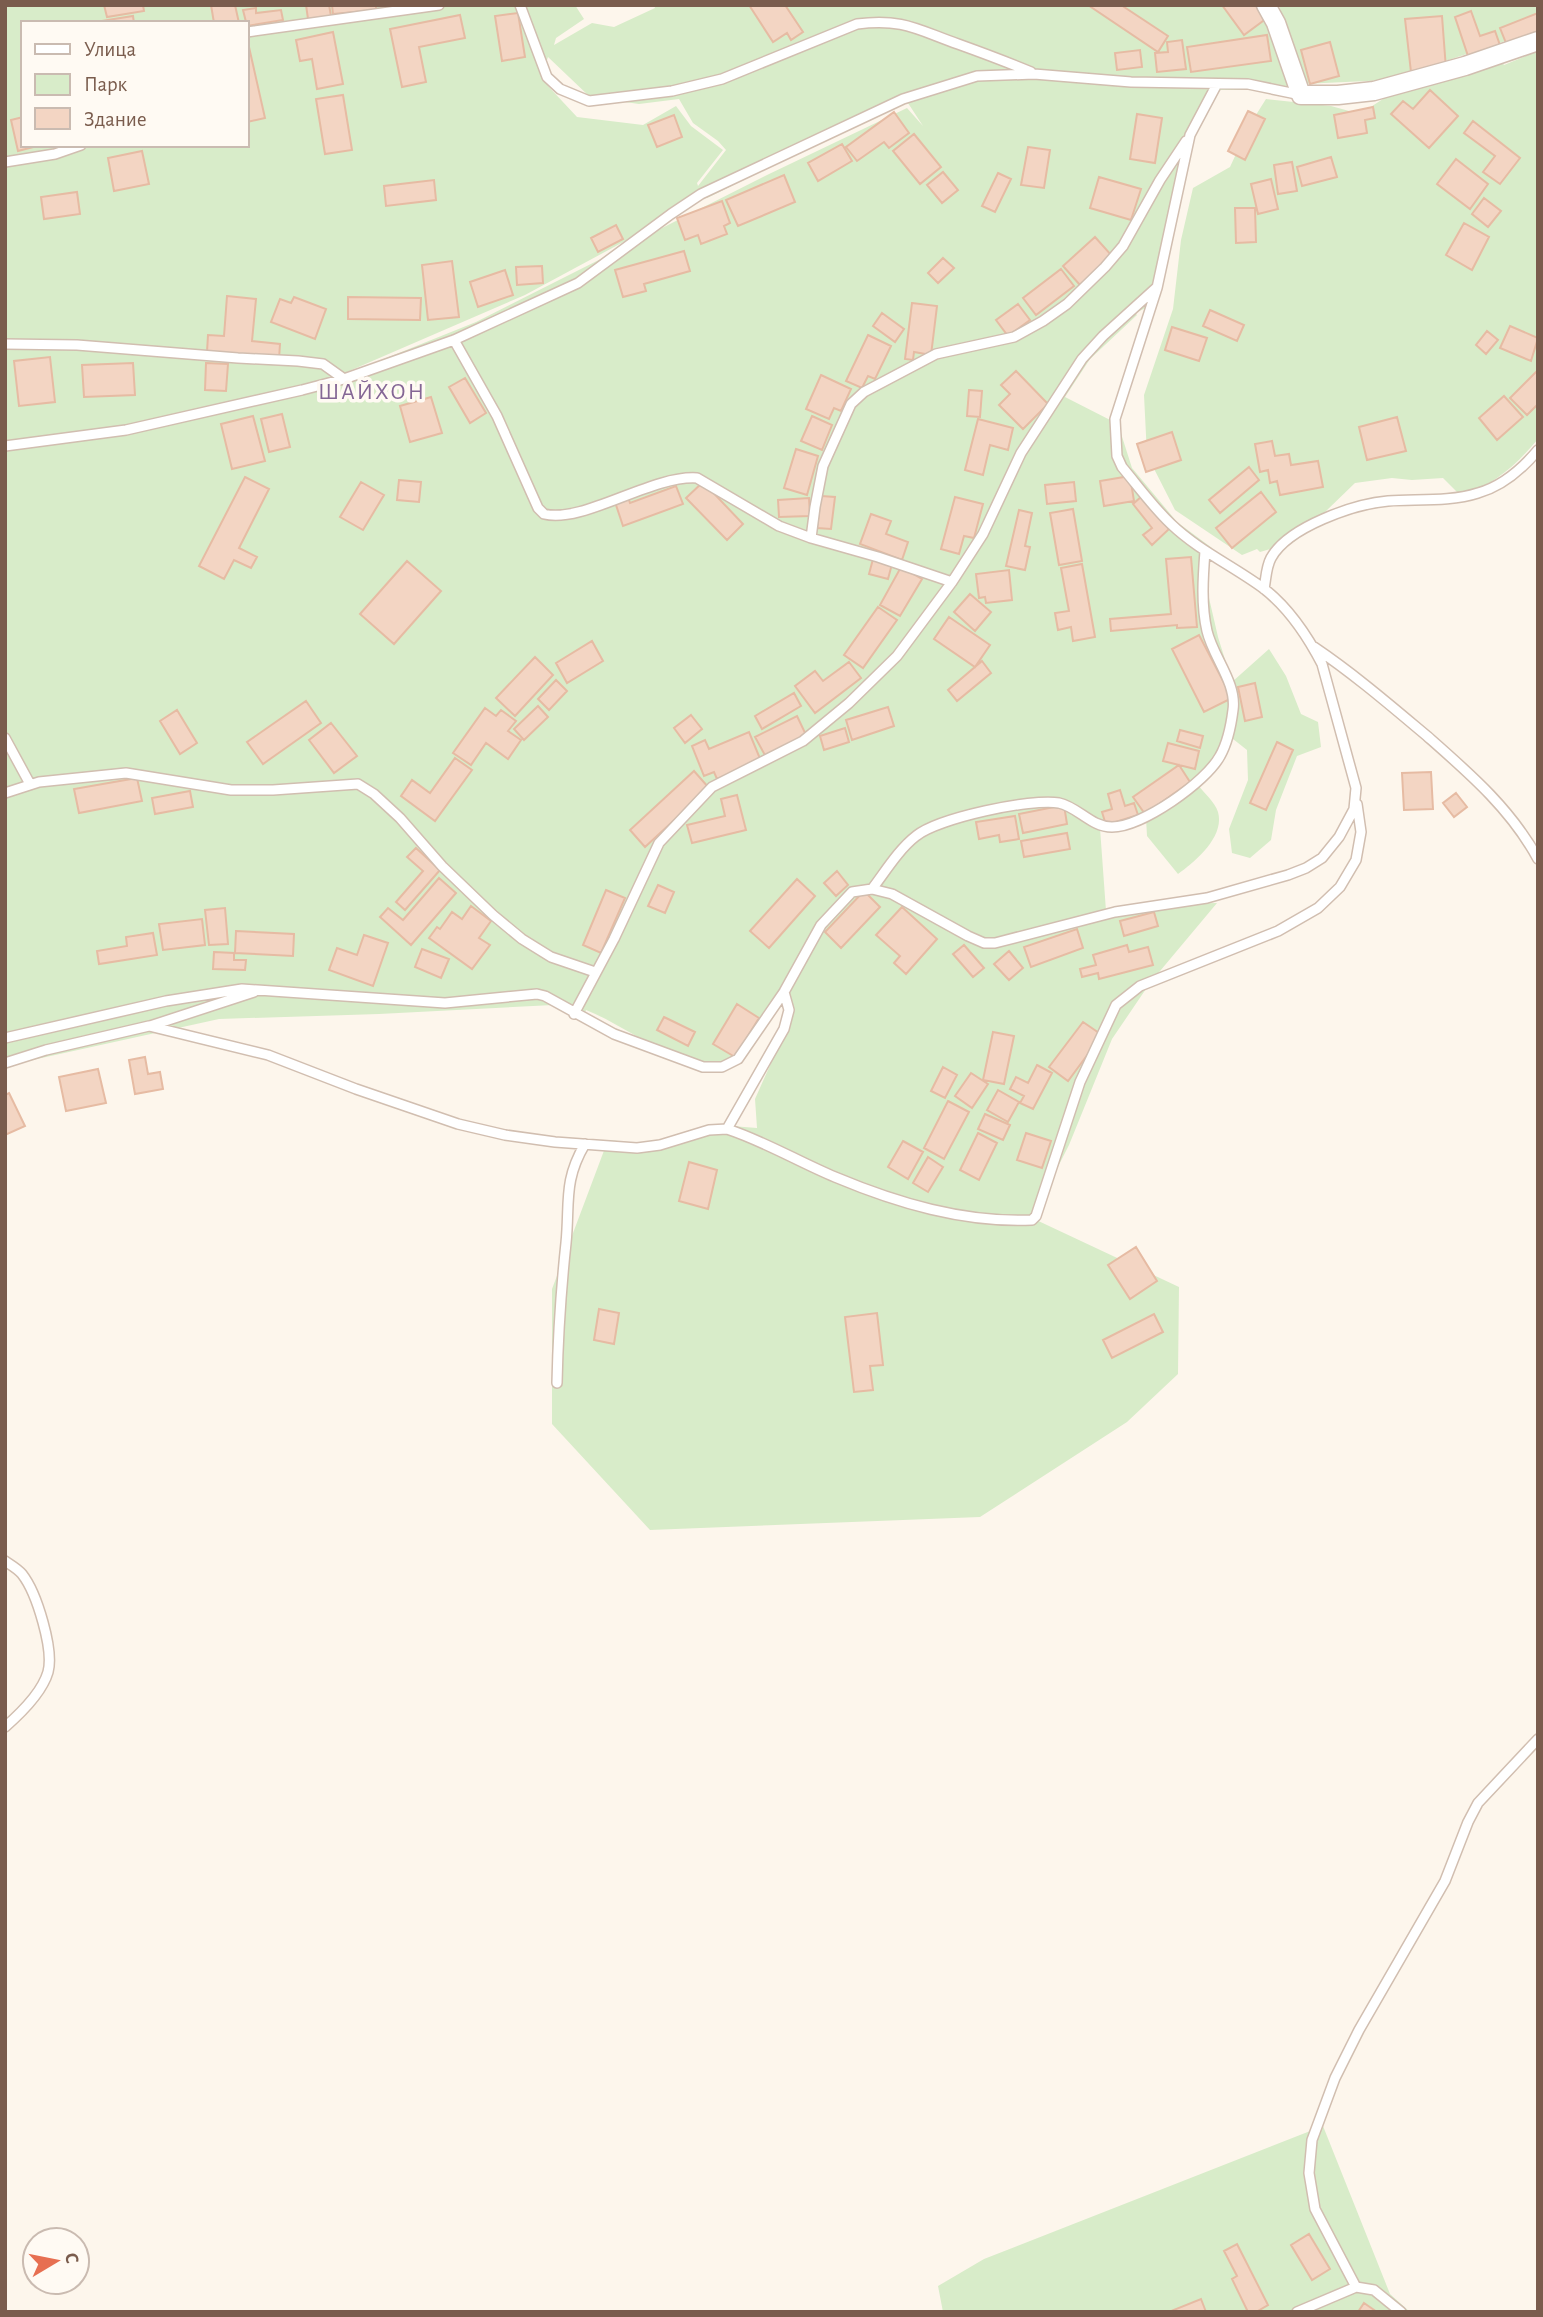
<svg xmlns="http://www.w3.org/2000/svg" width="1543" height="2317" viewBox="0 0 1543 2317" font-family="'Alegreya Sans',sans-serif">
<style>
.green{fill:#d8ecc9;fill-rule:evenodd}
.building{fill:#f3d5c3;stroke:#e6bba3;stroke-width:2}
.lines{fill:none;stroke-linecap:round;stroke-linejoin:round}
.service-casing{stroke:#d1beb0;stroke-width:12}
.minor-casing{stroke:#d1beb0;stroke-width:21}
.service{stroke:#fff;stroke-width:9}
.minor{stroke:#fff;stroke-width:18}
.labels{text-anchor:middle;stroke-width:7;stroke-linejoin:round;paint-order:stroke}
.quarter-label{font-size:23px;letter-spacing:2px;fill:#846695;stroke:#fffaf3}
</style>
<rect width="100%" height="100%" fill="#fdf6ec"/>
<path class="green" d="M5,5H575L584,19L556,38L554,45L592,23L614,27L655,8L654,5H1262L1297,99L1251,90H1218L1182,153L1150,306L1135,313L1137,315L1090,359L1065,397L1118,424L1132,468L1177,522L1212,548L1206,585L1218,637L1232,682L1269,649L1286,676L1301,714L1318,722L1321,747L1297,756L1276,810L1271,840L1250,858L1232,853L1229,829L1248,780L1247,750L1233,739L1215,769L1198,785C1204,793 1215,802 1218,812C1225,837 1195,862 1178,874L1147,836L1146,818L1100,828L1106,911L1133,905L1217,903L1150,983L1112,1039L1069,1145L1032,1218L1179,1287L1178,1374L1127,1422L980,1517L650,1530L552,1424V1289L608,1140L649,1144L719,1125L757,1128L755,1099L776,1052L789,1009L787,992L728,1064C719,1064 709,1065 700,1063C664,1058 622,1024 586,1010L583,1019L553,1005L379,1014L219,1019L5,1066ZM23,23H247V145H23ZM548,57L590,97L639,104L679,99L693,123L718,141L726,150L698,186L697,183L723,150L691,126L676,106L643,125L577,117L548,86L543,72ZM906,100L923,126L907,108L767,175L476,322L339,377L299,386L340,375L525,295L705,198L700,188L707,198Z
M1279,5H1538V30L1389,80L1302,84Z
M1538,51V439C1516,465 1494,486 1460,495L1443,478L1412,480L1392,478L1355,483L1294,542L1260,552L1257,549L1242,555L1175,510L1147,455L1144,395L1173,309L1181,240L1193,188L1230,167L1249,126L1266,99L1331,106L1360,114L1389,95L1501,60L1504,65Z
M1323,2126L1390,2294L1410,2312H943L938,2286L984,2259Z"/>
<path class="building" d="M104,5H143L144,11L107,17Z
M211,5H235L239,23H214Z
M306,5H329L331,16L308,19Z
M332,5H376V10L333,14Z
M749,5H785L803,32L791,40L787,33L773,42Z
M1088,5H1121L1168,36L1158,52Z
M1222,5H1258L1267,18L1244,35Z
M256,8V13L281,10L283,20L247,26L243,10Z
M1471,11L1480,36L1495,31L1502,51L1470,62L1455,17Z
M518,13L525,57L502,61L495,16Z
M1538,13V36L1508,48L1500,28Z
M460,15L465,38L419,47L426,82L402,87L390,29Z
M133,16L134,23H95V22Z
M1442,16L1446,69L1411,72L1405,19Z
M333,32L343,84L317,89L312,59L300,61L296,40Z
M1267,35L1271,61L1191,72L1187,47Z
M1182,40L1186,69L1157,72L1155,53L1168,52L1167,42Z
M1330,42L1339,76L1310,84L1301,50Z
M247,47H249L265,118L247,122Z
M1140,50L1142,67L1117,70L1115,53Z
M1430,90L1458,116L1429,148L1391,114L1403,101L1413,109Z
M343,95L352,150L325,154L316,99Z
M1373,107L1375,118L1365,120L1367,133L1338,138L1334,115Z
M1248,111L1265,119L1245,160L1228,151Z
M894,112L909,133L889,148L884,142L857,161L846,147Z
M1137,114L1162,118L1155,163L1130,159Z
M674,115L682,137L657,147L648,125Z
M23,117V145H41L18,151L11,120Z
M1473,121L1520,158L1500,184L1483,172L1495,156L1464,133Z
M914,134L941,167L920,184L893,151Z
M842,144L852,161L818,181L808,163Z
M1028,147L1050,150L1044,188L1021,185Z
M142,151L149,184L114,191L108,158Z
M1331,157L1337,177L1302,186L1297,167Z
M1456,159L1488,184L1470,209L1437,184Z
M1292,162L1297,191L1278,194L1274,165Z
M943,172L958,190L942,203L927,185Z
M998,173L1011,179L995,212L982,206Z
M784,175L795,202L738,226L726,200Z
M1099,177L1141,189L1131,220L1090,208Z
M1271,179L1278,209L1258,214L1251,184Z
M434,180L436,200L386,206L384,186Z
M77,192L80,214L44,219L41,197Z
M1484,198L1501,211L1488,227L1472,214Z
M722,201L730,223L724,226L727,234L701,244L698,235L685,240L677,218Z
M1235,208H1255L1256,242L1236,243Z
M1464,223L1489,237L1472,270L1446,255Z
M616,225L623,239L598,252L591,238Z
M1095,237L1112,256L1080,285L1063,266Z
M684,251L690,271L644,284L646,291L623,297L615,270Z
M943,258L954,268L938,283L928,273Z
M452,261L459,317L428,320L422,265Z
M542,266L543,283L517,285L516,267Z
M1061,269L1074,286L1036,315L1023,298Z
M505,270L513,295L478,307L470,282Z
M227,296L256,299L252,341L280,344L279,359L207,352L208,335L224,336Z
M294,297L326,309L315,339L271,322L280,299L291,303Z
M348,297L421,298L420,320L348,319Z
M912,303L937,306L931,355L914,352L913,360L905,359Z
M1018,304L1030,320L1008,336L996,320Z
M1210,310L1244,325L1237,341L1203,326Z
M882,313L904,329L895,342L873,326Z
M1510,326L1538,338L1531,361L1500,348Z
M1172,327L1207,338L1199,361L1165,350Z
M1487,331L1498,340L1486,354L1476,345Z
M868,335L891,346L875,379L868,376L862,388L846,381Z
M50,357L55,402L19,406L14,361Z
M133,363L135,395L84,397L82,365Z
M206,363L228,364L226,391L205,390Z
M1538,370V404L1527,415L1510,398Z
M1016,371L1048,404L1023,429L999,405L1010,394L1001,385Z
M821,375L851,389L841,411L834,408L829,419L806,409Z
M465,378L486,413L470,423L449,387Z
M969,390L982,391L980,417L967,416Z
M1504,396L1523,417L1497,440L1479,418Z
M431,397L442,433L410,442L400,406Z
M282,414L290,447L269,452L261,419Z
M253,416L265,461L232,469L221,424Z
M812,416L832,425L822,450L801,441Z
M1397,417L1406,451L1367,460L1359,427Z
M978,419L1013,428L1008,450L990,445L983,475L965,470Z
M1172,432L1181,460L1146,472L1137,444Z
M1272,441L1275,456L1289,454L1291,465L1318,461L1323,487L1280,495L1277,481L1270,483L1268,470L1260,472L1255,444Z
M796,449L818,456L807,495L784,488Z
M1249,467L1259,480L1220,513L1209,500Z
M1130,476L1134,501L1104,506L1100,481Z
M245,477L269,489L239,548L257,557L251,568L234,560L224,579L199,566Z
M399,480L421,482L419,502L397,500Z
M361,482L384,495L363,530L340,517Z
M703,482L743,524L727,540L686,498Z
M1074,482L1076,501L1047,504L1045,485Z
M676,486L683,504L623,526L615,502L628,497L630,503Z
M1261,492L1276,512L1232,548L1216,528Z
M821,496L835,497L831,529L817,528Z
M955,497L983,504L974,538L964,536L959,554L941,549Z
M1141,497L1169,529L1152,545L1143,535L1152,528L1133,504Z
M809,498L810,516L779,517L778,500Z
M1073,509L1082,561L1059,565L1050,513Z
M1019,510L1032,513L1025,546L1030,547L1025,570L1006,566Z
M871,514L891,521L886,534L908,542L902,560L860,544Z
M1191,557L1197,627L1177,628V625L1111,631L1110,619L1171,614L1166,559Z
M873,559L892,564L888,579L869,574Z
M407,561L441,591L394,644L360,614Z
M1082,564L1095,637L1073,641L1071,627L1058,630L1055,613L1069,611L1061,568Z
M901,567L922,579L900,616L880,605Z
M1009,570L1012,600L986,603L985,597L979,598L976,574Z
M970,594L991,612L975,631L954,612Z
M878,607L897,620L863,668L844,655Z
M949,617L990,645L975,667L934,639Z
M1199,635L1232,698L1204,712L1172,649Z
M592,641L603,661L567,683L556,663Z
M535,657L553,675L515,716L496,698Z
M982,661L991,673L957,701L948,690Z
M849,662L861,678L815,713L795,686L815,671L823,681Z
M556,680L567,691L549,710L538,699Z
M1255,683L1262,717L1245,721L1238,687Z
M794,693L801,706L762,729L755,716Z
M306,701L321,723L263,764L247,742Z
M538,706L548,717L524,740L514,729Z
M888,707L894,726L852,740L846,720Z
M485,708L496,716L501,710L516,721L508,731L521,740L508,759L486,743L471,765L453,753Z
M177,710L197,743L180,754L160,721Z
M691,715L702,729L685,743L674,728Z
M797,716L807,737L766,757L755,737Z
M331,723L357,756L334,773L309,740Z
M845,728L849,742L824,750L820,736Z
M1180,730L1203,736L1200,748L1177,741Z
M749,732L761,761L717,779L714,772L704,776L692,746L705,740L709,749Z
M1277,742L1293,750L1266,810L1250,803Z
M1168,743L1199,751L1195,769L1163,761Z
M455,758L472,770L435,821L401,796L412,780L430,793Z
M1179,765L1190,782L1145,814L1133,797Z
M694,771L709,788L645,847L630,830Z
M1431,772L1433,809L1404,810L1402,773Z
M137,778L142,801L79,813L74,789Z
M1120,790L1125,806L1134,803L1138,815L1106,825L1102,812L1112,809L1108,794Z
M190,791L193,807L155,814L152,798Z
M1456,793L1467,807L1454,817L1443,803Z
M737,795L746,830L692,843L687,825L725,816L721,799Z
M1064,805L1067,824L1023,833L1019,814Z
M1015,816L1019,839L1000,842L999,835L979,839L976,822Z
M1067,833L1070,849L1024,857L1021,841Z
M416,848L440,870L405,910L396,902L423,871L407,857Z
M837,871L848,885L836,896L824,883Z
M439,878L456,893L411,945L380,917L388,908L403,920Z
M797,879L815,896L769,948L750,931Z
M658,885L674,892L665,913L648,906Z
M606,890L625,898L601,953L583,945Z
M864,891L880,907L841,948L825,932Z
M471,906L491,921L479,938L490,945L472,969L429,938L437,927L440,929L452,912L462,919Z
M902,907L937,939L906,974L894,963L900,956L876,935Z
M225,908L228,944L209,945L205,910Z
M1154,912L1158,926L1124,936L1120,921Z
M202,919L205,945L163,950L159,924Z
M1077,929L1083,948L1031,967L1024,947Z
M236,931L294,934L293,956L235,953Z
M153,933L157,955L99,964L97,951L127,946L126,937Z
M364,935L388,943L373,986L329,970L337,948L357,955Z
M964,945L984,968L973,977L953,954Z
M1127,945L1129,952L1148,947L1153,965L1099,979L1098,973L1082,977L1080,969L1096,965L1093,955Z
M422,949L449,959L441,978L415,967Z
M1009,951L1023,968L1009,980L994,964Z
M214,952L234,953V960H246L245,970L213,969Z
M737,1004L759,1018L735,1057L713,1044Z
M664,1017L695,1032L688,1046L657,1030Z
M1083,1022L1102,1035L1068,1081L1049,1067Z
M993,1032L1014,1036L1004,1084L983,1080Z
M145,1057L148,1074L160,1072L163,1089L135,1094L129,1060Z
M1037,1065L1052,1073L1033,1109L1020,1103L1024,1096L1010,1089L1016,1077L1028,1083Z
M943,1067L957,1075L945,1098L931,1091Z
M98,1069L106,1103L66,1111L59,1077Z
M971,1073L988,1084L972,1108L955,1096Z
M998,1090L1019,1102L1008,1122L987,1110Z
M9,1093L25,1126L5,1135V1095Z
M948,1101L969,1112L944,1159L924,1148Z
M985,1114L1010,1125L1003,1140L978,1129Z
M978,1133L997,1143L979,1180L960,1170Z
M1026,1133L1051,1141L1042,1168L1017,1160Z
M903,1141L923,1152L908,1179L888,1167Z
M928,1157L943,1167L928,1192L913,1183Z
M689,1162L717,1170L708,1209L679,1201Z
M1136,1247L1157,1281L1130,1299L1108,1265Z
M599,1309L619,1313L614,1344L594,1340Z
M877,1313L883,1365L870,1366L873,1390L854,1392L845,1317Z
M1154,1314L1163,1332L1112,1358L1103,1340Z
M1309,2234L1330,2269L1312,2280L1291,2245Z
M1237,2244L1268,2305L1256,2312H1248L1232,2279L1237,2276L1224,2251Z
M1201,2299L1206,2312H1172L1171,2311Z
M1364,2303L1377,2312H1358Z"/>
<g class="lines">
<defs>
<path id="service" d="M520,5L547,77L560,89L589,101L672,91L722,79L857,24C903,18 918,30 958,44C983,53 1007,62 1031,72
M247,32L439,5
M5,162L55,154L81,145
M454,340L497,416L538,508L544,514C583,524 651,475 697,478L779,526L811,538L878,557L952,582
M5,344L77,345L238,358L298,361L323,364L344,379
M5,446L126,430L302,390L344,379L454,340L578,283L671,214L701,194L903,99L977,76L1034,74L1131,82L1248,84L1301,95
M811,538L815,507L823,466L851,404L864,392L936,354L1014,337L1043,321L1067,304L1105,267L1123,246L1160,180L1186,141
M1264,589C1266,579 1266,567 1271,558C1288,527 1354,504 1388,501C1418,499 1450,502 1478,493C1503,486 1522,469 1538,450
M1314,647C1354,674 1390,705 1427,736C1469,773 1511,809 1538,859
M5,738L30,784
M5,793L39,782L126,773L231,790H273L358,784L374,794L400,818L442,866L493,915L522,939L551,957L595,972
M872,889C885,872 899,849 916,836C938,818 1031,798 1059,803C1078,807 1091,827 1112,827C1142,827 1206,782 1220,756C1228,742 1231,726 1233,710C1237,683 1213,657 1207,631C1201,605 1203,577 1205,551
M574,1014L614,939L659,843L712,787L803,741L849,703L897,656L952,582L983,534L1021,453L1082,359L1103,336L1156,288
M150,1026L254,992
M5,1038L166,1001L242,989L445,1003L537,994L545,996L614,1034L703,1067H722L738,1059L784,992L821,925L852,892L872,889L892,894L968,936L984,943H995L1115,912L1207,898L1288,875L1306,868L1322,858L1339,837L1354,809L1356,788L1322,664C1308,637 1288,607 1263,588C1233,566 1198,550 1171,524C1153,507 1138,486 1122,467L1117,456L1115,419L1157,288L1190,135L1217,84
M5,1063L46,1050L149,1026L268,1055L356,1089L458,1124L505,1135L555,1142L637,1148L660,1145L709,1130L727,1129C764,1141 799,1162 835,1177C897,1203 964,1223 1032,1220L1036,1216L1080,1082L1116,1005L1140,986L1278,931L1318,908L1340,887L1356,860L1361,832L1357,804
M727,1129L784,1029L789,1010L784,992
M557,1383C558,1336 561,1290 566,1243C570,1203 563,1181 585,1144
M5,1561C11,1565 18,1569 22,1574C37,1593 54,1650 48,1672C42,1693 21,1713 5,1727
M1356,2287L1315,2209L1309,2173L1312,2140L1335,2078L1359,2030L1445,1881L1468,1822L1478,1803L1538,1739
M1297,2312L1356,2287L1374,2290L1401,2312"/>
<path id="minor" d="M1266,5L1276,23L1301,95H1338L1374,91L1465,66L1538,41"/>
</defs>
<use href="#service" class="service-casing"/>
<use href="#minor" class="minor-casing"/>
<use href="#service" class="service"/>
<use href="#minor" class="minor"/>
</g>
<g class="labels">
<g class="quarter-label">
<text x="372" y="399">ШАЙХОН</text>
</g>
</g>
<rect width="1543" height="2317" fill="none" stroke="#7a5c4d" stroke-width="14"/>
<rect x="21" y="21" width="228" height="126" fill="#fffaf3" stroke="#cabbb1" stroke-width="2"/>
<rect x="35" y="44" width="35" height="10" fill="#ffffff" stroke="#cabbb1" stroke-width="2"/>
<text x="84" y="56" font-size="21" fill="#7a5c4d">Улица</text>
<rect x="35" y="74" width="35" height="21" fill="#d8ecc9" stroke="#cabbb1" stroke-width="2"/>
<text x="84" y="91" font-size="21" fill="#7a5c4d">Парк</text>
<rect x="35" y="108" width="35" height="21" fill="#f3d5c3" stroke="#cabbb1" stroke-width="2"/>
<text x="84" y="126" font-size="21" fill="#7a5c4d">Здание</text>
<g transform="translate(56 2261) rotate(80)"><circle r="33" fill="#fffaf3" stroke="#cabbb1" stroke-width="2"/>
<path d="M0-5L12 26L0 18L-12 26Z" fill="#e76f51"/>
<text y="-10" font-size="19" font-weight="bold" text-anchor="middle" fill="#7a5c4d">С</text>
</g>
</svg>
